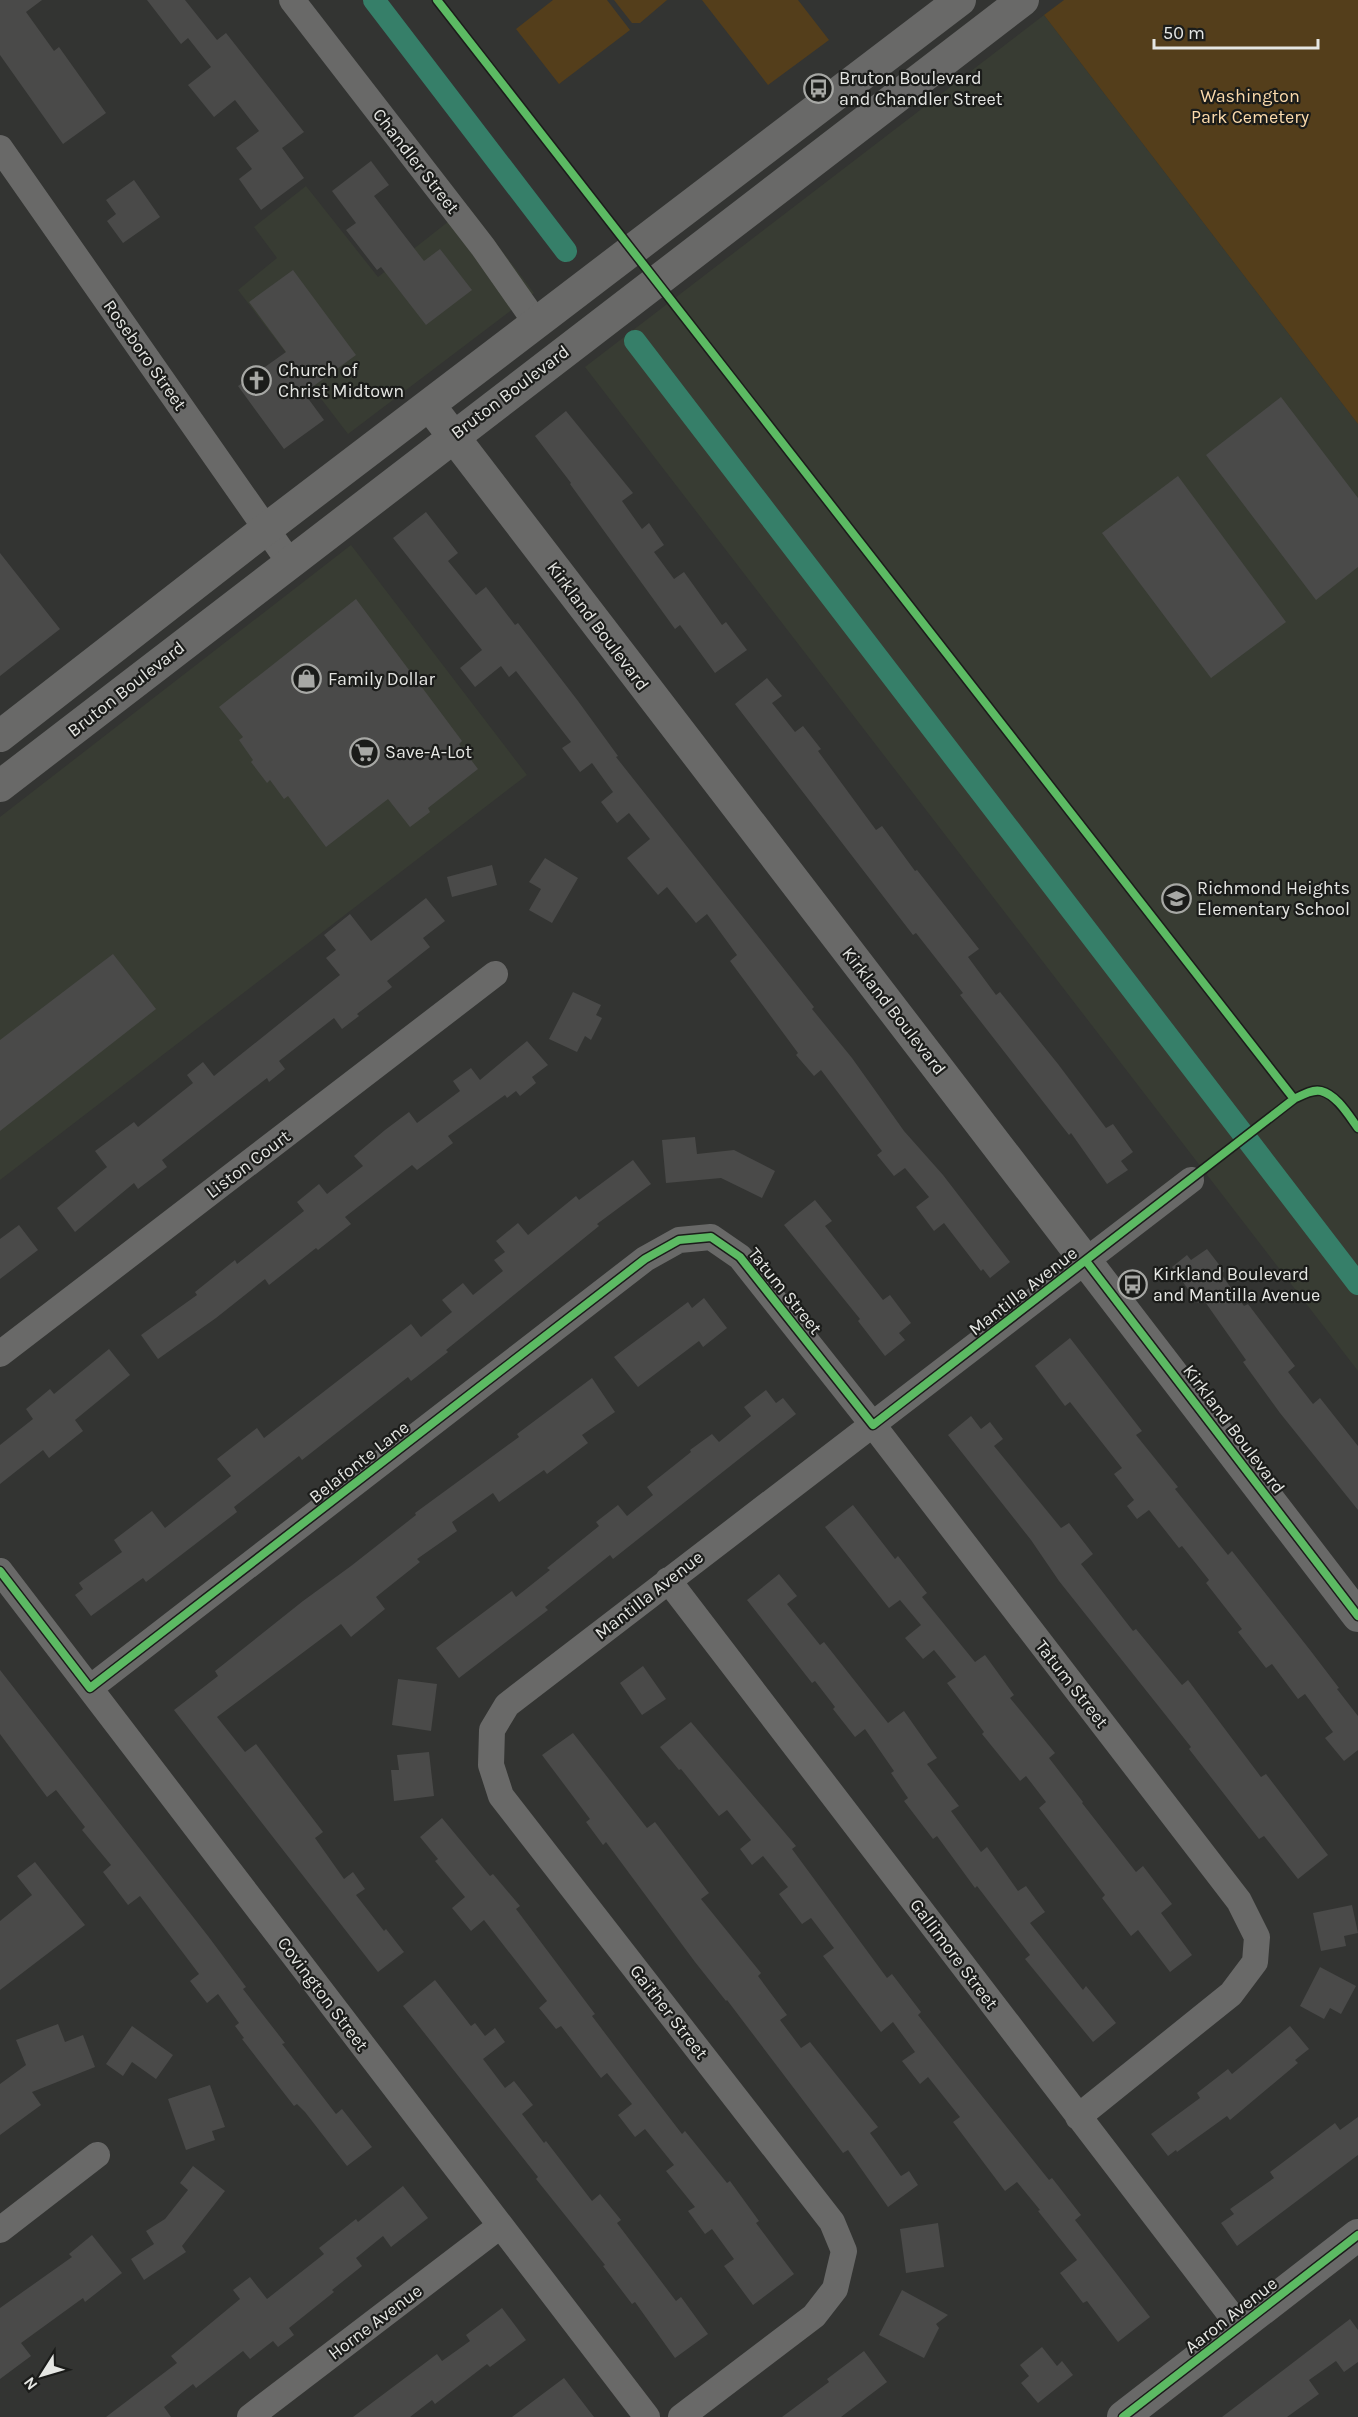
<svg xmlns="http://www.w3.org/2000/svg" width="1358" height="2417" viewBox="0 0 1358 2417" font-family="Karla,sans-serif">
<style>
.built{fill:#383c33}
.green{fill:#543e1b}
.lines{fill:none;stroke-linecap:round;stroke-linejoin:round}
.canal{stroke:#367f69;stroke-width:22}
.building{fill:#4a4a49}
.minor{stroke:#696968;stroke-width:26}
.tertiary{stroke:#696968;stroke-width:32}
.cycleway-casing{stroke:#1b1c1a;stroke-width:11}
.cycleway{stroke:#5cba63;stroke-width:8}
.labels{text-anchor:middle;stroke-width:4.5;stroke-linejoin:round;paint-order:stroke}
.poi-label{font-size:18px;fill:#e5e6e3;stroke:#1b1c1a;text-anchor:start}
.park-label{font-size:18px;fill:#fbdaac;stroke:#1b1c1a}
.street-label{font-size:18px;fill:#e5e6e3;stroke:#1b1c1a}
</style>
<rect width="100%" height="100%" fill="#333432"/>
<path class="built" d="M1044,15L1358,424V1371L585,367Z
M306,186L378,277L468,206L534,293L348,434L238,290L277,258L254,227Z
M351,545L527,775L0,1180V817Z"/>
<path class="green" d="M553,0H607L630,30L559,84L516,29Z
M614,0H667L640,23H632Z
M702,0H798L829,40L768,85Z
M1064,0H1358V424L1044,15Z"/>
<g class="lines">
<path class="canal" d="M374,0L566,251
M635,341L1358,1284"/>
</g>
<path class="building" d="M0,0H42L26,12L54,51L59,47L106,113L63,144L0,55Z
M147,0H185L217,40L226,33L304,132L282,148L304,178L261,210L239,179L252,169L236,148L259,131L235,100L214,117L188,85L211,67L188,38L181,44Z
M371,161L389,185L374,196L424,261L440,249L472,290L426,325L381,267L377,270L346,230L356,223L332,191Z
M134,180L160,217L123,243L107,221L116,214L106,200Z
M293,270L356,355L304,393L324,420L284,449L238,386L286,352L249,302Z
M1281,397L1358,498V567L1316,600L1206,455Z
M566,411L633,493L622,501L642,529L649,523L664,545L654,552L674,579L684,572L722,625L726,622L747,650L715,673L680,625L675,629L570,484L571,483L535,436Z
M1178,476L1286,622L1211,678L1102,533Z
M426,512L458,553L448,561L476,595L486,587L515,625L518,623L578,701L618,756L616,757L814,1007L812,1009L852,1058L904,1131L943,1175L1010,1262L990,1278L983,1269L981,1271L944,1223L934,1231L916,1207L929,1197L905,1168L894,1176L877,1155L882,1151L821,1070L814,1076L796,1055L798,1053L730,961L737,955L707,914L696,923L667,887L658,895L627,858L650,839L629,813L617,823L601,802L613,792L592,763L580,772L562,748L571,742L516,671L509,677L501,666L475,687L460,668L482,650L393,538Z
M0,553L60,629L0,676Z
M356,599L462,741L459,744L478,769L428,808L430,812L410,827L388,799L326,847L288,796L284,799L270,780L267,783L251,762L253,760L239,740L243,737L219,707Z
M767,678L782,696L772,703L795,732L803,726L821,749L818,751L876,830L882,826L915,871L917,870L979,949L968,957L996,995L1000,992L1058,1064L1106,1128L1113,1124L1133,1152L1121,1161L1128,1170L1107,1184L1071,1133L1069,1135L960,995L963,993L916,933L913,935L735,704Z
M545,858L578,878L552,923L529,910L541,889L529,882Z
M492,865L497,885L452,897L447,877Z
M426,898L445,921L423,938L430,947L387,981L392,987L357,1014L359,1016L342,1029L334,1018L279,1061L285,1069L269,1082L267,1078L162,1160L167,1167L138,1189L134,1183L75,1232L57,1208L107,1167L95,1151L134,1122L138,1127L193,1083L187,1075L203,1062L214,1076L340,975L326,958L336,950L324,935L350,914L371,941Z
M113,954L156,1009L0,1131V1040Z
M573,992L601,1005L596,1015L602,1018L591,1040L585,1036L577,1052L549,1039Z
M527,1041L548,1065L532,1077L536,1083L520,1096L516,1091L507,1098L505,1095L448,1136L453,1143L417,1170L412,1165L345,1217L351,1224L318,1250L316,1248L269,1285L265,1279L216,1318L158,1359L141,1335L197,1295L195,1292L235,1260L237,1264L304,1211L297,1202L319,1184L327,1194L363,1166L354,1156L385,1130L409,1112L417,1123L460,1091L453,1081L471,1068L480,1080Z
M695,1137L697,1154L734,1150L775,1171L762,1198L721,1178L666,1183L662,1140Z
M633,1160L651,1184L597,1224L599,1226L446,1350L448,1352L411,1381L408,1377L302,1460L299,1456L234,1507L237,1512L146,1582L143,1578L91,1616L75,1595L83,1589L79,1583L122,1552L114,1540L152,1511L165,1528L231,1476L217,1459L257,1428L264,1438L411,1324L421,1337L452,1312L442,1300L463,1283L473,1295L503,1271L494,1260L505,1252L496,1241L518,1223L528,1235L576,1196L579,1200Z
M815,1200L832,1221L825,1226L883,1300L890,1295L911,1323L899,1333L905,1340L885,1356L858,1321L860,1319L784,1225Z
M19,1225L38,1250L0,1279V1239Z
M1207,1249L1224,1271L1221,1274L1244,1306L1248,1304L1295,1366L1288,1372L1313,1404L1320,1398L1358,1446V1510L1280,1413L1243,1362L1246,1360L1203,1299L1198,1303L1172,1267L1187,1255L1191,1260Z
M704,1298L727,1328L703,1347L699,1341L638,1387L614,1357L688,1302L692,1308Z
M1070,1338L1142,1431L1136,1435L1178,1487L1175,1489L1228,1555L1232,1551L1310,1650L1339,1688L1337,1689L1358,1716V1750L1344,1761L1325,1738L1333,1732L1305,1694L1298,1699L1272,1664L1266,1668L1238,1632L1242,1629L1206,1583L1209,1580L1182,1546L1179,1548L1149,1510L1137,1519L1127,1506L1134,1500L1114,1474L1122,1468L1070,1402L1065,1406L1035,1366Z
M109,1349L130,1375L75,1420L83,1431L49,1458L43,1450L0,1484V1445L33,1419L26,1409L50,1389L54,1394Z
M592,1378L615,1412L582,1435L588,1443L547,1474L544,1470L499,1502L493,1493L452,1522L457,1531L417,1559L420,1562L376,1597L385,1609L351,1637L341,1624L217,1717L245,1752L256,1744L323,1832L315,1838L344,1879L353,1872L365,1889L356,1895L384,1931L386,1929L404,1952L378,1972L174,1710L218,1676L215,1671L303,1601L351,1566L416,1515L415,1513L519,1437L517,1434Z
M766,1390L776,1403L783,1398L796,1414L613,1559L610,1555L545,1607L548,1610L459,1678L436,1648L512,1591L516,1597L550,1570L547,1568L599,1526L596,1522L618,1505L627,1516L653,1495L647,1487L691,1452L690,1450L712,1434L719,1442L751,1416L744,1407Z
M971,1416L981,1429L990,1422L1003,1439L994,1446L1061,1528L1069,1523L1093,1554L1081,1564L1133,1631L1136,1629L1182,1685L1188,1680L1261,1777L1266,1774L1328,1855L1298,1879L1264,1836L1259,1839L1189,1749L1191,1747L1059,1581L1031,1540L948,1435Z
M853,1505L895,1559L898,1556L927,1593L922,1597L975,1662L985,1655L1014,1695L1010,1698L1055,1753L1049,1758L1083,1802L1082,1803L1136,1872L1143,1866L1172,1904L1161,1913L1192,1955L1170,1972L1138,1930L1131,1936L1102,1898L1105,1895L1039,1808L1046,1802L1026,1776L1020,1781L982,1734L984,1732L947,1683L956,1677L934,1650L923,1659L905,1638L921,1625L900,1600L889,1608L825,1527Z
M779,1574L797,1596L787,1604L820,1645L824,1642L888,1723L904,1711L937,1758L927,1764L959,1806L951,1811L981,1852L987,1847L1018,1891L1026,1886L1045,1912L1030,1923L1083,1990L1086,1986L1116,2023L1093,2042L1025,1959L1030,1955L977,1886L975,1888L937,1836L933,1839L904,1801L908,1798L891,1773L894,1771L865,1729L855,1737L833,1709L835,1707L815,1681L812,1683L747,1600Z
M643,1666L666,1699L642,1715L620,1683Z
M0,1670L208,1936L246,1987L243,1989L285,2043L282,2044L336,2114L342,2109L372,2147L347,2166L305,2112L297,2104L294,2106L242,2039L244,2038L235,2026L239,2023L218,1994L207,2003L190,1981L199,1974L140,1896L128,1905L103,1872L111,1865L82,1830L85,1827L56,1790L47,1797L0,1734Z
M398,1679L437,1684L431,1731L392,1725Z
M691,1722L796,1846L792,1849L887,1978L892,1974L921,2012L918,2015L958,2066L1049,2180L1052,2178L1081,2215L1075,2220L1150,2317L1118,2342L1087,2301L1083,2303L1060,2273L1077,2260L1038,2211L1040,2210L1017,2182L1005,2191L953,2122L960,2117L928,2077L920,2084L902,2061L915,2052L893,2022L881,2032L823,1956L834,1948L811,1918L802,1924L779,1894L788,1887L763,1856L752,1865L740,1849L751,1840L727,1810L719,1816L681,1769L679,1770L660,1747Z
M573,1733L647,1828L655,1822L709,1893L701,1899L761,1973L758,1976L787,2015L780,2020L801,2048L810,2042L878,2127L870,2133L901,2176L909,2171L918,2185L888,2207L848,2150L843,2153L727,2000L726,2001L695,1962L606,1842L603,1845L586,1822L590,1819L542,1755Z
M429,1752L434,1796L394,1801L391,1770H399L397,1755Z
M442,1818L490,1876L493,1874L520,1906L516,1909L595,2014L592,2016L632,2069L682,2134L685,2131L727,2183L730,2181L759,2221L756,2223L794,2274L753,2305L724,2266L734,2259L712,2229L705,2234L688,2211L695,2207L666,2171L674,2165L645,2129L635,2137L618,2115L632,2104L607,2073L601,2078L561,2026L556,2029L539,2008L547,2001L484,1920L471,1931L452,1908L465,1897L435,1861L438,1859L420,1837Z
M35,1862L85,1925L0,1990V1921L32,1895L17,1876Z
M1352,1905L1358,1933L1344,1936L1346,1946L1321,1951L1313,1913Z
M1320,1967L1356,1986L1341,2014L1330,2008L1324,2019L1300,2006Z
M435,1980L471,2026L475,2023L485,2036L495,2028L505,2042L483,2059L505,2088L514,2081L533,2105L522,2114L544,2143L546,2141L592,2201L600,2194L621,2220L617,2223L676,2301L681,2297L708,2334L675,2358L635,2302L632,2304L603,2266L605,2265L536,2179L538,2177L403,2006Z
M58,2024L65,2042L83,2035L95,2067L32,2092L41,2105L0,2135V2084L26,2065L16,2040Z
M132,2026L173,2055L156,2079L132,2062L123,2076L106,2064Z
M1290,2026L1309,2049L1295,2060L1298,2063L1230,2120L1227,2116L1177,2152L1176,2150L1168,2156L1151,2134L1200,2098L1197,2093L1228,2069L1232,2074Z
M210,2085L225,2127L212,2131L215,2140L186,2150L168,2099Z
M1358,2117V2155L1237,2246L1221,2223L1234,2214L1230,2209L1274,2178L1270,2172L1318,2136L1335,2123L1340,2130Z
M193,2166L225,2191L182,2246L186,2252L144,2280L131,2259L154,2244L146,2231L165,2219L188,2190L180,2183Z
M403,2186L428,2218L391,2247L383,2236L356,2258L362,2266L332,2290L334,2292L289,2328L294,2335L278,2347L273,2341L250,2359L243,2351L196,2388L193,2384L164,2407L171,2417H106L177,2363L171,2356L240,2299L233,2290L250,2277L267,2299L324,2254L319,2248L356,2219L358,2222Z
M938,2223L944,2267L906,2273L900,2229Z
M92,2235L122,2273L85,2302L83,2298L21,2343L31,2356L0,2379V2308L72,2257L69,2254Z
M902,2290L948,2315L936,2324L939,2328L924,2358L879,2335Z
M502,2308L526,2340L490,2367L487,2364L435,2404L432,2400L410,2417H353L437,2354L442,2361L470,2341L466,2335Z
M1350,2319L1358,2330V2362L1344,2372L1336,2361L1309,2380L1319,2394L1287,2417H1222Z
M1042,2347L1057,2366L1062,2361L1073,2375L1038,2403L1021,2383L1029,2376L1020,2365Z
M864,2351L887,2382L841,2417H782L829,2382L827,2379Z
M564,2378L594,2417H512Z"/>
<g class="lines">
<path class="minor" d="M292,0L483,247L537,324
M0,148L290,563
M0,1354L495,974
M0,1571L647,2417
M668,1580L1240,2327
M90,1688L645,1259L679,1240L711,1237L740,1257L873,1425L1239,1901L1257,1937L1255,1962L1231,1994L1078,2117
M0,2230L97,2155
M250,2417L500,2226
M681,2417L814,2316L835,2289L844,2251L832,2222L501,1796L491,1765L492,1730L507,1705L1191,1180"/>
<path class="tertiary" d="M430,406L1358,1616
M0,736L266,529L960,0
M0,786L1023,0
M1123,2417L1358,2235"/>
<defs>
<path id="cycleway" d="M437,0L1294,1099
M1086,1261L1358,1616
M0,1571L90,1688L645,1259L679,1240L711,1237L740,1257L873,1425L1294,1099C1302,1095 1312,1089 1321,1091C1337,1095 1349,1116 1358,1128
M1123,2417L1358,2235"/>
</defs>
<use href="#cycleway" class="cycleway-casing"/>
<use href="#cycleway" class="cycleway"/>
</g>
<defs>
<symbol id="bus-ring" viewBox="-11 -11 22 22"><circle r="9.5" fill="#1b1c1a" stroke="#a7a8a5" stroke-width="1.5"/><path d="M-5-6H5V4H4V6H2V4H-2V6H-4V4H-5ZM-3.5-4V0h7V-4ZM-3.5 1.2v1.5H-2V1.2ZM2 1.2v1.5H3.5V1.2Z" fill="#a7a8a5"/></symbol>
<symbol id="church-ring" viewBox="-11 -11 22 22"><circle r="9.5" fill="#1b1c1a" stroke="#a7a8a5" stroke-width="1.5"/><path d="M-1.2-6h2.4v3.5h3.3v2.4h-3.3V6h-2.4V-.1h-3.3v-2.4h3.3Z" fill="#a7a8a5"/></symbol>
<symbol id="shop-ring" viewBox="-11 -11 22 22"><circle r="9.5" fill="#1b1c1a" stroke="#a7a8a5" stroke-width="1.5"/><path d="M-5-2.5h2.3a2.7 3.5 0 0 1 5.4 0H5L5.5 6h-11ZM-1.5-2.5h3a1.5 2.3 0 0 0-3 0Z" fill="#a7a8a5"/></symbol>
<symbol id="supermarket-ring" viewBox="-11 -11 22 22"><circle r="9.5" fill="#1b1c1a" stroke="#a7a8a5" stroke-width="1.5"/><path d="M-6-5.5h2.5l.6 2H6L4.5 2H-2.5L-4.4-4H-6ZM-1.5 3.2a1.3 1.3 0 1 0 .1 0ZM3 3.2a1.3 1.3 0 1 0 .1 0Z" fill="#a7a8a5"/></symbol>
<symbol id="school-ring" viewBox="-11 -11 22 22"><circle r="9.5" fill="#1b1c1a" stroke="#a7a8a5" stroke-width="1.5"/><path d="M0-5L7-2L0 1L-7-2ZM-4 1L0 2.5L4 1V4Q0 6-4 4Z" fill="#a7a8a5"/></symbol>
</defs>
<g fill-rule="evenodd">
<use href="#bus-ring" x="802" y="72" width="33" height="33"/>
<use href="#church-ring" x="240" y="364" width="33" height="33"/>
<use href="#shop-ring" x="290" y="662" width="33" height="33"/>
<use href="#supermarket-ring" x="348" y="736" width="33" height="33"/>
<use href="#school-ring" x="1160" y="882" width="33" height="33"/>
<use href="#bus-ring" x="1116" y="1268" width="33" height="33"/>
</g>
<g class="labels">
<g class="poi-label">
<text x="839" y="84">Bruton Boulevard<tspan x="839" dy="21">and Chandler Street</tspan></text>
<text x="278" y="376">Church of<tspan x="278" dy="21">Christ Midtown</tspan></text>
<text x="328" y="685">Family Dollar</text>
<text x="385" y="758">Save-A-Lot</text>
<text x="1197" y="894">Richmond Heights<tspan x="1197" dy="21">Elementary School</tspan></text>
<text x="1153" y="1280">Kirkland Boulevard<tspan x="1153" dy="21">and Mantilla Avenue</tspan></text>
</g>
<g class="park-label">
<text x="1250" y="102">Washington<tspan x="1250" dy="21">Park Cemetery</tspan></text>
</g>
<g class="street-label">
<text transform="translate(416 161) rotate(52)" y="6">Chandler Street</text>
<text transform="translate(145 355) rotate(55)" y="6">Roseboro Street</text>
<text transform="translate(510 392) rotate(-37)" y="6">Bruton Boulevard</text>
<text transform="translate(598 626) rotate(53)" y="6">Kirkland Boulevard</text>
<text transform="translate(126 689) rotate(-38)" y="6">Bruton Boulevard</text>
<text transform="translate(894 1011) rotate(52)" y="6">Kirkland Boulevard</text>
<text transform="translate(248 1164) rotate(-37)" y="6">Liston Court</text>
<text transform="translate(785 1291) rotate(51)" y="6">Tatum Street</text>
<text transform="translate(1023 1291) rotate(-38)" y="6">Mantilla Avenue</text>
<text transform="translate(1234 1429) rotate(53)" y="6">Kirkland Boulevard</text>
<text transform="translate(359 1462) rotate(-38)" y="6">Belafonte Lane</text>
<text transform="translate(649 1595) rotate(-38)" y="6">Mantilla Avenue</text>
<text transform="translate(1072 1684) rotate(52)" y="6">Tatum Street</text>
<text transform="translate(954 1954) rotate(53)" y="6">Gallimore Street</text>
<text transform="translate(323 1994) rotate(53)" y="6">Covington Street</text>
<text transform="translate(669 2012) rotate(52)" y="6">Gaither Street</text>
<text transform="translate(1231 2315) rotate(-38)" y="6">Aaron Avenue</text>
<text transform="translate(375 2322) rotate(-37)" y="6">Horne Avenue</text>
</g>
</g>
<g transform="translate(42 2375) rotate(233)" stroke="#1b1c1a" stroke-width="4.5" paint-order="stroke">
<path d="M0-4.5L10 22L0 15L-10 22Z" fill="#e5e6e3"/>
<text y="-9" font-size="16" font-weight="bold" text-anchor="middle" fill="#e5e6e3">N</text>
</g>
<path d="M1154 39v9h164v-9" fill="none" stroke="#e5e6e3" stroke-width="3"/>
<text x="1163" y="39" font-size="18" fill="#e5e6e3" stroke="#1b1c1a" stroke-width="4.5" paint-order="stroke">50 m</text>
</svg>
